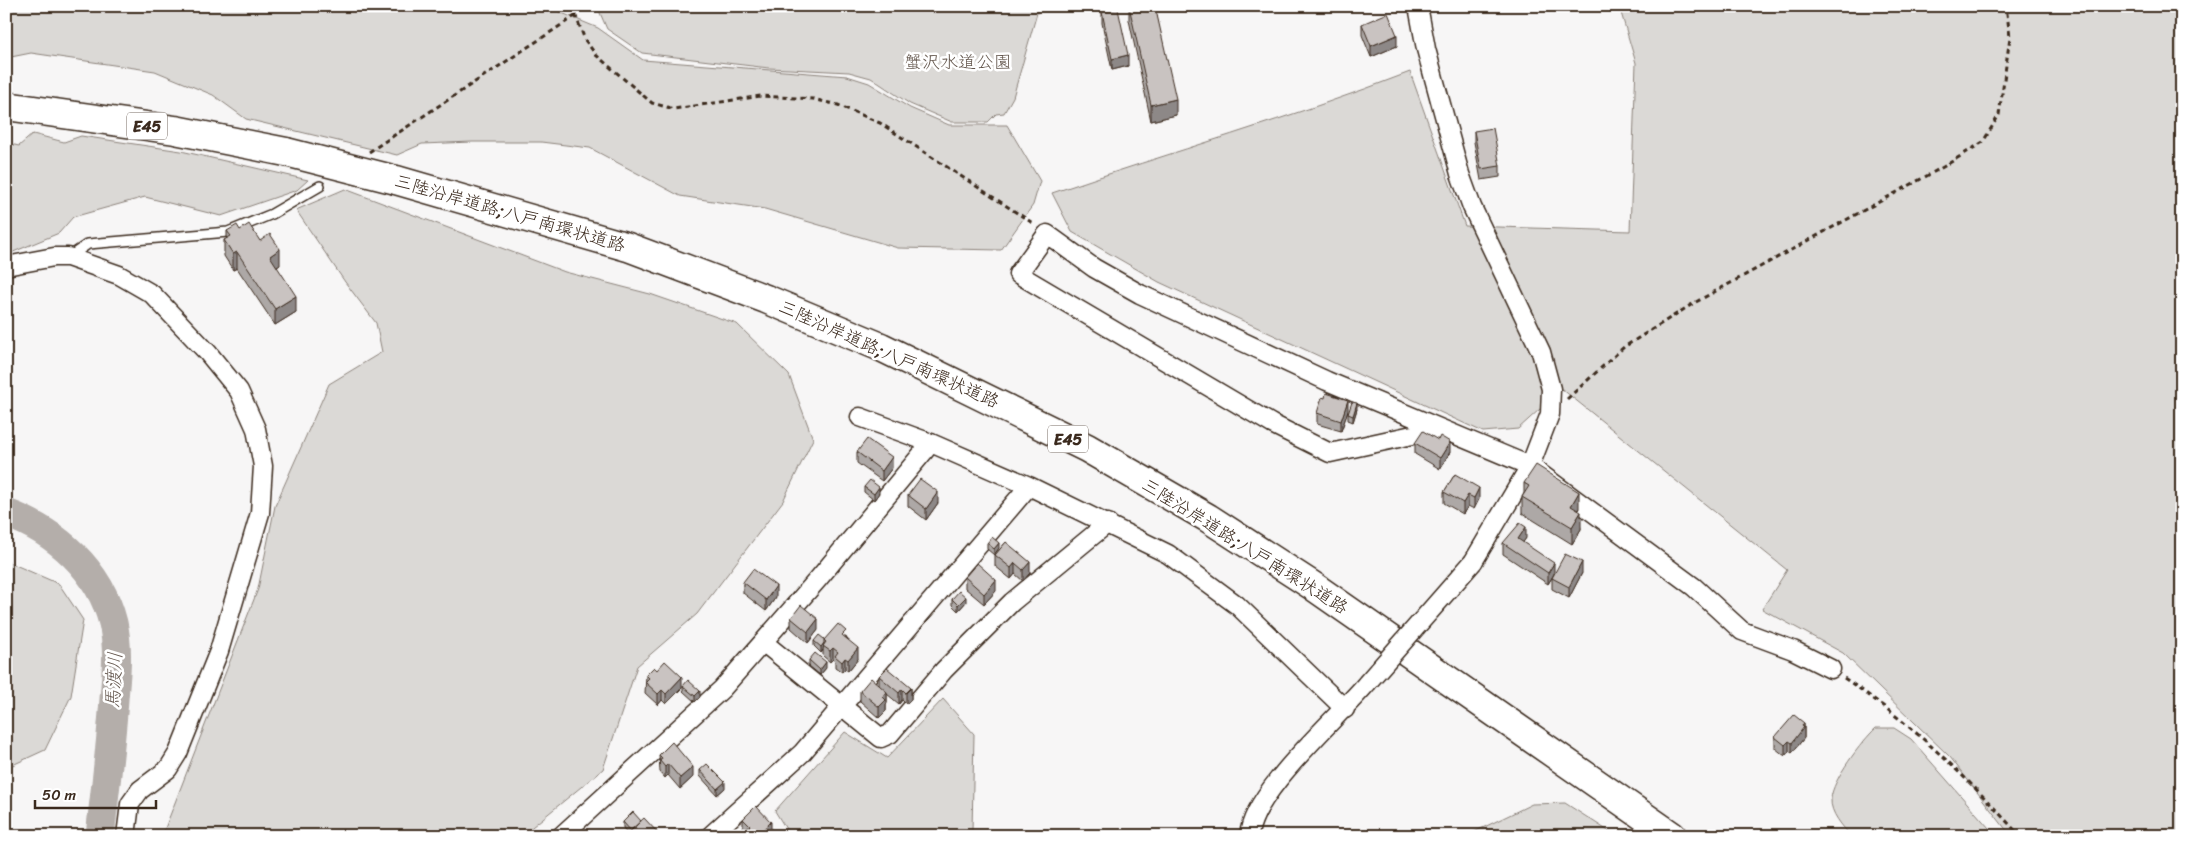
<svg xmlns="http://www.w3.org/2000/svg" width="2188" height="842" viewBox="0 0 2188 842" font-family="Sriracha,'Klee One',sans-serif">
<style>
.green{fill:#dbd9d6;stroke:#8b827a}
.lines{fill:none;stroke-linecap:round;stroke-linejoin:round}
.river{stroke:#b4aeaa;stroke-width:29}
.service-casing{stroke:#3b2a1e;stroke-width:12}
.minor-casing{stroke:#3b2a1e;stroke-width:21}
.motorway-casing{stroke:#3b2a1e;stroke-width:31}
.path{stroke:#3b2a1e;stroke-width:3;stroke-dasharray:5 4;stroke-linecap:butt}
.service{stroke:#fff;stroke-width:9}
.minor{stroke:#fff;stroke-width:18}
.motorway{stroke:#fff;stroke-width:28}
.minor-bridge-casing{stroke:#3b2a1e;stroke-width:21;stroke-linecap:butt}
.motorway-bridge-casing{stroke:#3b2a1e;stroke-width:31;stroke-linecap:butt}
.minor-bridge{stroke:#fff;stroke-width:18}
.motorway-bridge{stroke:#fff;stroke-width:28}
.wall{fill:#ada8a6;stroke:#3b2a1e}
.shaded-wall{fill:#8d8887;stroke:#3b2a1e}
.building{fill:#c9c3c1;stroke:#3b2a1e}
.labels{text-anchor:middle;stroke-width:5;stroke-linejoin:round;paint-order:stroke}
.shield{fill:#fff;stroke:#766a62;stroke-width:1}
.shield-label{font-size:16px;font-weight:bold;fill:#3b2a1e}
.park-label{font-size:18px;fill:#63564c;stroke:#fff}
.street-label{font-size:18px;fill:#3b2a1e;stroke:#fff}
.water-label{font-size:19px;font-style:italic;fill:#65584f;stroke:#fff}
</style>
<rect width="100%" height="100%" fill="#f7f6f6"/>
<filter id="ink" filterUnits="userSpaceOnUse"><feTurbulence type="fractalNoise" baseFrequency=".02" numOctaves="2"/><feDisplacementMap in="SourceGraphic" scale="10" xChannelSelector="R" yChannelSelector="G"/><feConvolveMatrix kernelMatrix="1 2 1 2 8 2 1 2 1" color-interpolation-filters="sRGB"/></filter>
<g filter="url(#ink)">
<path class="green" d="M6,6H545L598,28L643,60L847,76L869,83L910,108L949,125H1007L1040,181L1033,205L1001,250L898,248L765,209L680,196L590,148L541,142H472L422,144L397,155L246,119L213,95L155,71L31,53L6,58Z
M597,6H1039L1013,97L1004,113L996,114L988,122H952L910,104L871,78L849,72L769,68L642,53L607,29Z
M1619,6H2182V836H2011L1950,757L1843,653L1762,609L1787,570L1562,389L1518,429L1483,432L1159,282L1072,232L1052,193C1171,152 1292,118 1410,72L1465,226L1630,231L1636,63Z
M33,134L64,142L81,136L181,151L308,180L297,190L221,216L145,197L73,217L59,233L6,255V143L19,146Z
M345,189L565,272L650,294L737,324L789,375L813,439L783,501L697,614L637,666L603,769L521,836H162L258,589L275,506L329,384L382,352L376,323L345,282L296,210Z
M6,561L59,584L83,620L71,696L45,750L6,768Z
M943,699L974,734L972,831L967,836H787L789,834L775,811L845,732L887,758Z
M1876,728H1894L1911,739L1996,836H1851C1843,827 1830,813 1831,799C1832,780 1862,741 1876,728Z
M1565,803L1616,836H1473L1472,833L1532,804Z"/>
<g class="lines">
<path class="river" d="M6,513C56,531 100,570 113,623C119,649 116,674 114,699C111,745 105,790 100,836"/>
<defs>
<path id="service" d="M69,257L88,244L228,232L272,214L320,186"/>
<path id="minor" d="M1418,6L1426,49L1460,174L1472,207L1541,352L1551,389L1550,414L1530,466L1473,562
M6,266L54,257H68L119,275L152,294L208,353L239,391L256,429L263,466L260,513L219,651L178,753L168,769L140,790L130,804L126,836
M860,417L931,443L1029,486L1168,554L1237,605L1345,709
M1440,429L1330,453L1272,424L1018,274L1047,234L1094,268L1140,294L1327,381L1530,466L1694,587L1742,631L1793,650L1831,669
M763,642L881,738L890,734L944,670L1012,602L1108,523
M561,836L722,689L819,578L931,443
M710,836L802,753L1029,486
M1249,836C1252,792 1337,719 1367,683"/>
<path id="motorway" d="M6,106L175,130L286,152
M396,180L628,247L766,299L881,347L1087,448L1208,518L1313,586L1672,836"/>
</defs>
<use href="#service" class="service-casing"/>
<use href="#minor" class="minor-casing"/>
<use href="#motorway" class="motorway-casing"/>
<path class="path" d="M572,6L585,40L596,55L652,103L674,109L761,96L813,99L838,105L880,123L1034,224
M369,152L575,16
M1567,399L1624,347L1694,303L1943,167L1983,142L1999,115L2010,37L2006,6
M1844,678C1910,722 1967,777 2020,836"/>
<use href="#service" class="service"/>
<use href="#minor" class="minor"/>
<use href="#motorway" class="motorway"/>
<defs>
<path id="minor-bridge" d="M1367,683L1473,562"/>
<path id="motorway-bridge" d="M286,152L396,180"/>
</defs>
<use href="#minor-bridge" class="minor-bridge-casing"/>
<use href="#motorway-bridge" class="motorway-bridge-casing"/>
<use href="#minor-bridge" class="minor-bridge"/>
<use href="#motorway-bridge" class="motorway-bridge"/>
</g>
<path class="wall" d="M1073,6H1101V11Z
M1129,6H1155L1176,115L1151,121L1129,20Z
M1102,12L1128,66L1112,70L1102,23Z
M1362,24L1397,46L1371,57L1362,35Z
M1474,131L1500,166V177L1481,180L1474,142Z
M240,230L260,241L280,265L277,267L296,312L275,325L237,268L233,270L224,256V240L227,239V231Z
M1357,409L1353,422L1348,420V414Z
M1348,411L1341,431L1317,424V413Z
M1438,440L1450,452L1440,469L1415,454V443Z
M857,452L892,468L882,481L857,463Z
M1455,474L1479,499L1474,509L1468,506L1463,514L1444,503V492Z
M1524,483L1579,508L1578,510L1581,529L1572,544L1522,513V497L1524,493Z
M864,487L879,493L874,500L864,492Z
M908,495L938,503L926,520L908,506Z
M1526,538L1523,542L1554,574L1548,584L1503,554V543Z
M1006,542L1030,573L1023,581L1015,574L1011,579L995,566V555Z
M987,543L999,548L994,555L987,549Z
M1582,573L1569,598L1552,589V578Z
M965,577L996,591L984,604L965,588Z
M743,582L776,597L766,611L743,593Z
M952,599L966,602L958,611L952,605Z
M791,618L818,630L808,643L791,628Z
M846,637L858,659L848,671L845,669L842,672L835,667V661L833,659L830,662L823,656V650L821,653L814,646V641Z
M809,660L826,668L820,675L809,666Z
M657,670L682,688L666,704L662,700L658,705L645,693L646,675Z
M879,676L911,688V699L906,704L902,700L899,704L887,694V703L886,705V711L879,718L860,701V691L879,685Z
M683,686L700,697L695,702L683,691Z
M1804,723V738L1792,753L1789,751L1785,756L1775,748V737Z
M659,755L693,777L680,789L668,775L665,778L660,772Z
M700,770L725,788L717,795L700,776Z
M743,819L771,833L768,836H745V831L743,829Z
M641,821L658,836H630L623,828V822Z"/>
<path class="shaded-wall" d="M1397,35V46L1371,57V46Z
M1128,55V66L1112,70V59Z
M1176,99V115L1151,121V105Z
M280,249V265L270,272V256Z
M237,252V268L233,270V254Z
M296,296V312L275,325V309Z
M1348,400V411L1341,431V421Z
M1357,403V409L1353,422V416Z
M1450,442V452L1440,469V458Z
M892,457V468L882,481V471Z
M879,487V493L874,500V494Z
M1479,488V499L1474,509V498Z
M938,492V503L926,520V509Z
M1579,492V508L1571,522V506Z
M1468,495V506L1463,514V503Z
M1581,512V529L1572,544V527Z
M1526,527V538L1518,550V539Z
M999,543V548L994,555V549Z
M1030,562V573L1023,581V570Z
M1582,562V573L1569,598V587Z
M1015,563V574L1011,579V568Z
M1554,563V574L1548,584V573Z
M996,580V591L984,604V594Z
M776,586V597L766,611V600Z
M966,597V602L958,611V605Z
M818,619V630L808,643V632Z
M824,643L823,650L821,653V647Z
M833,648V659L830,662V651Z
M858,648V659L848,671V660Z
M845,658V669L842,672V662Z
M826,662V668L820,675V670Z
M682,677V688L666,704V694Z
M911,688V699L906,704V693Z
M902,689V700L899,704V693Z
M662,690V700L658,705V694Z
M700,691V697L695,702V696Z
M887,692V703L886,705V711L879,718V707L883,697Z
M1804,723V738L1792,753V743Z
M1789,741V751L1785,756V745Z
M668,764V775L665,778V767Z
M693,767V777L680,789V778Z
M725,782V788L717,795V789Z
M771,822V833L768,836H756Z"/>
<path class="building" d="M1129,6H1155L1176,99L1151,105Z
M1118,9L1128,55L1112,59L1102,12Z
M1388,13L1397,35L1371,46L1362,24Z
M1493,128L1500,166L1481,169L1474,131Z
M249,224L260,241L270,234L280,249L270,256L296,296L275,309L237,252L233,254L224,240L231,236L227,231L237,225L240,230Z
M1326,393L1348,400L1341,421L1317,413L1322,397L1325,398Z
M1352,402L1357,403L1353,416L1348,414Z
M1423,431L1438,440L1440,436L1450,442L1440,458L1415,443Z
M867,439L892,457L882,471L857,452Z
M1536,465L1579,492L1571,506L1581,512L1572,527L1522,497L1529,486L1524,483Z
M1455,474L1479,488L1474,498L1468,495L1463,503L1444,492Z
M920,479L938,492L926,509L908,495Z
M870,480L879,487L874,494L864,487Z
M1520,523L1526,527L1518,539L1554,563L1548,573L1503,543Z
M992,537L999,543L994,549L987,543Z
M1006,542L1030,562L1023,570L1015,563L1011,568L995,555Z
M1565,554L1582,562L1569,587L1552,578Z
M977,563L996,580L984,594L965,577Z
M753,569L776,586L766,600L743,582Z
M959,591L966,597L958,605L952,599Z
M801,605L818,619L808,632L791,618Z
M838,624L846,631L842,635L858,648L848,660L845,658L842,662L835,656L838,652L833,648L830,651L823,646L826,642L824,640Z
M819,635L824,639V643L821,647L814,641Z
M815,653L826,662L820,670L809,660Z
M665,661L682,677L666,694L662,690L658,694L645,682L649,678L646,675L654,667L657,670Z
M887,668L911,688L906,693L902,689L899,693L879,676Z
M871,678L887,692L883,697L886,700L879,707L860,691Z
M688,680L700,691L695,696L683,686Z
M1794,715L1804,723L1802,726L1804,727L1792,743L1789,741L1785,745L1775,737Z
M672,742L693,767L680,778L668,764L665,767L660,761L662,758L659,755Z
M707,764L725,782L717,789L700,770Z
M756,806L771,822L756,836H750L745,830L750,826L743,819Z
M633,812L641,821L631,831L623,822Z
M644,818L658,833L656,836H634L630,831Z
M726,828L731,833L728,836H721L719,834Z
M775,831L779,836H770Z"/>
</g>
<g class="labels">
<g class="shield">
<rect x="127" y="112.5" width="40" height="27" rx="4"/>
<rect x="1048" y="425.5" width="40" height="27" rx="4"/>
</g>
<g class="shield-label">
<text x="147" y="132">E45</text>
<text x="1068" y="445">E45</text>
</g>
<g class="park-label">
<text x="958" y="68">蟹沢水道公園</text>
</g>
<g class="street-label">
<text transform="translate(510 213) rotate(16)" y="6">三陸沿岸道路;八戸南環状道路</text>
<text transform="translate(889 354) rotate(24)" y="6">三陸沿岸道路;八戸南環状道路</text>
<text transform="translate(1245 546) rotate(32)" y="6">三陸沿岸道路;八戸南環状道路</text>
</g>
<g class="water-label">
<text transform="translate(113 680) rotate(-87)" y="7">馬渡川</text>
</g>
</g>
<rect width="2188" height="842" fill="none" stroke="#fff" stroke-width="25"/>
<rect x="12" y="12" width="2163" height="817" fill="none" stroke="#3b2a1e" stroke-width="2" filter="url(#ink)"/>
<path d="M35 800v8h121v-8" fill="none" stroke="#3b2a1e" stroke-width="2.5"/>
<text x="42" y="800" font-size="15" fill="#3b2a1e" stroke="#ffffff" stroke-width="4" paint-order="stroke">50 m</text>
</svg>
